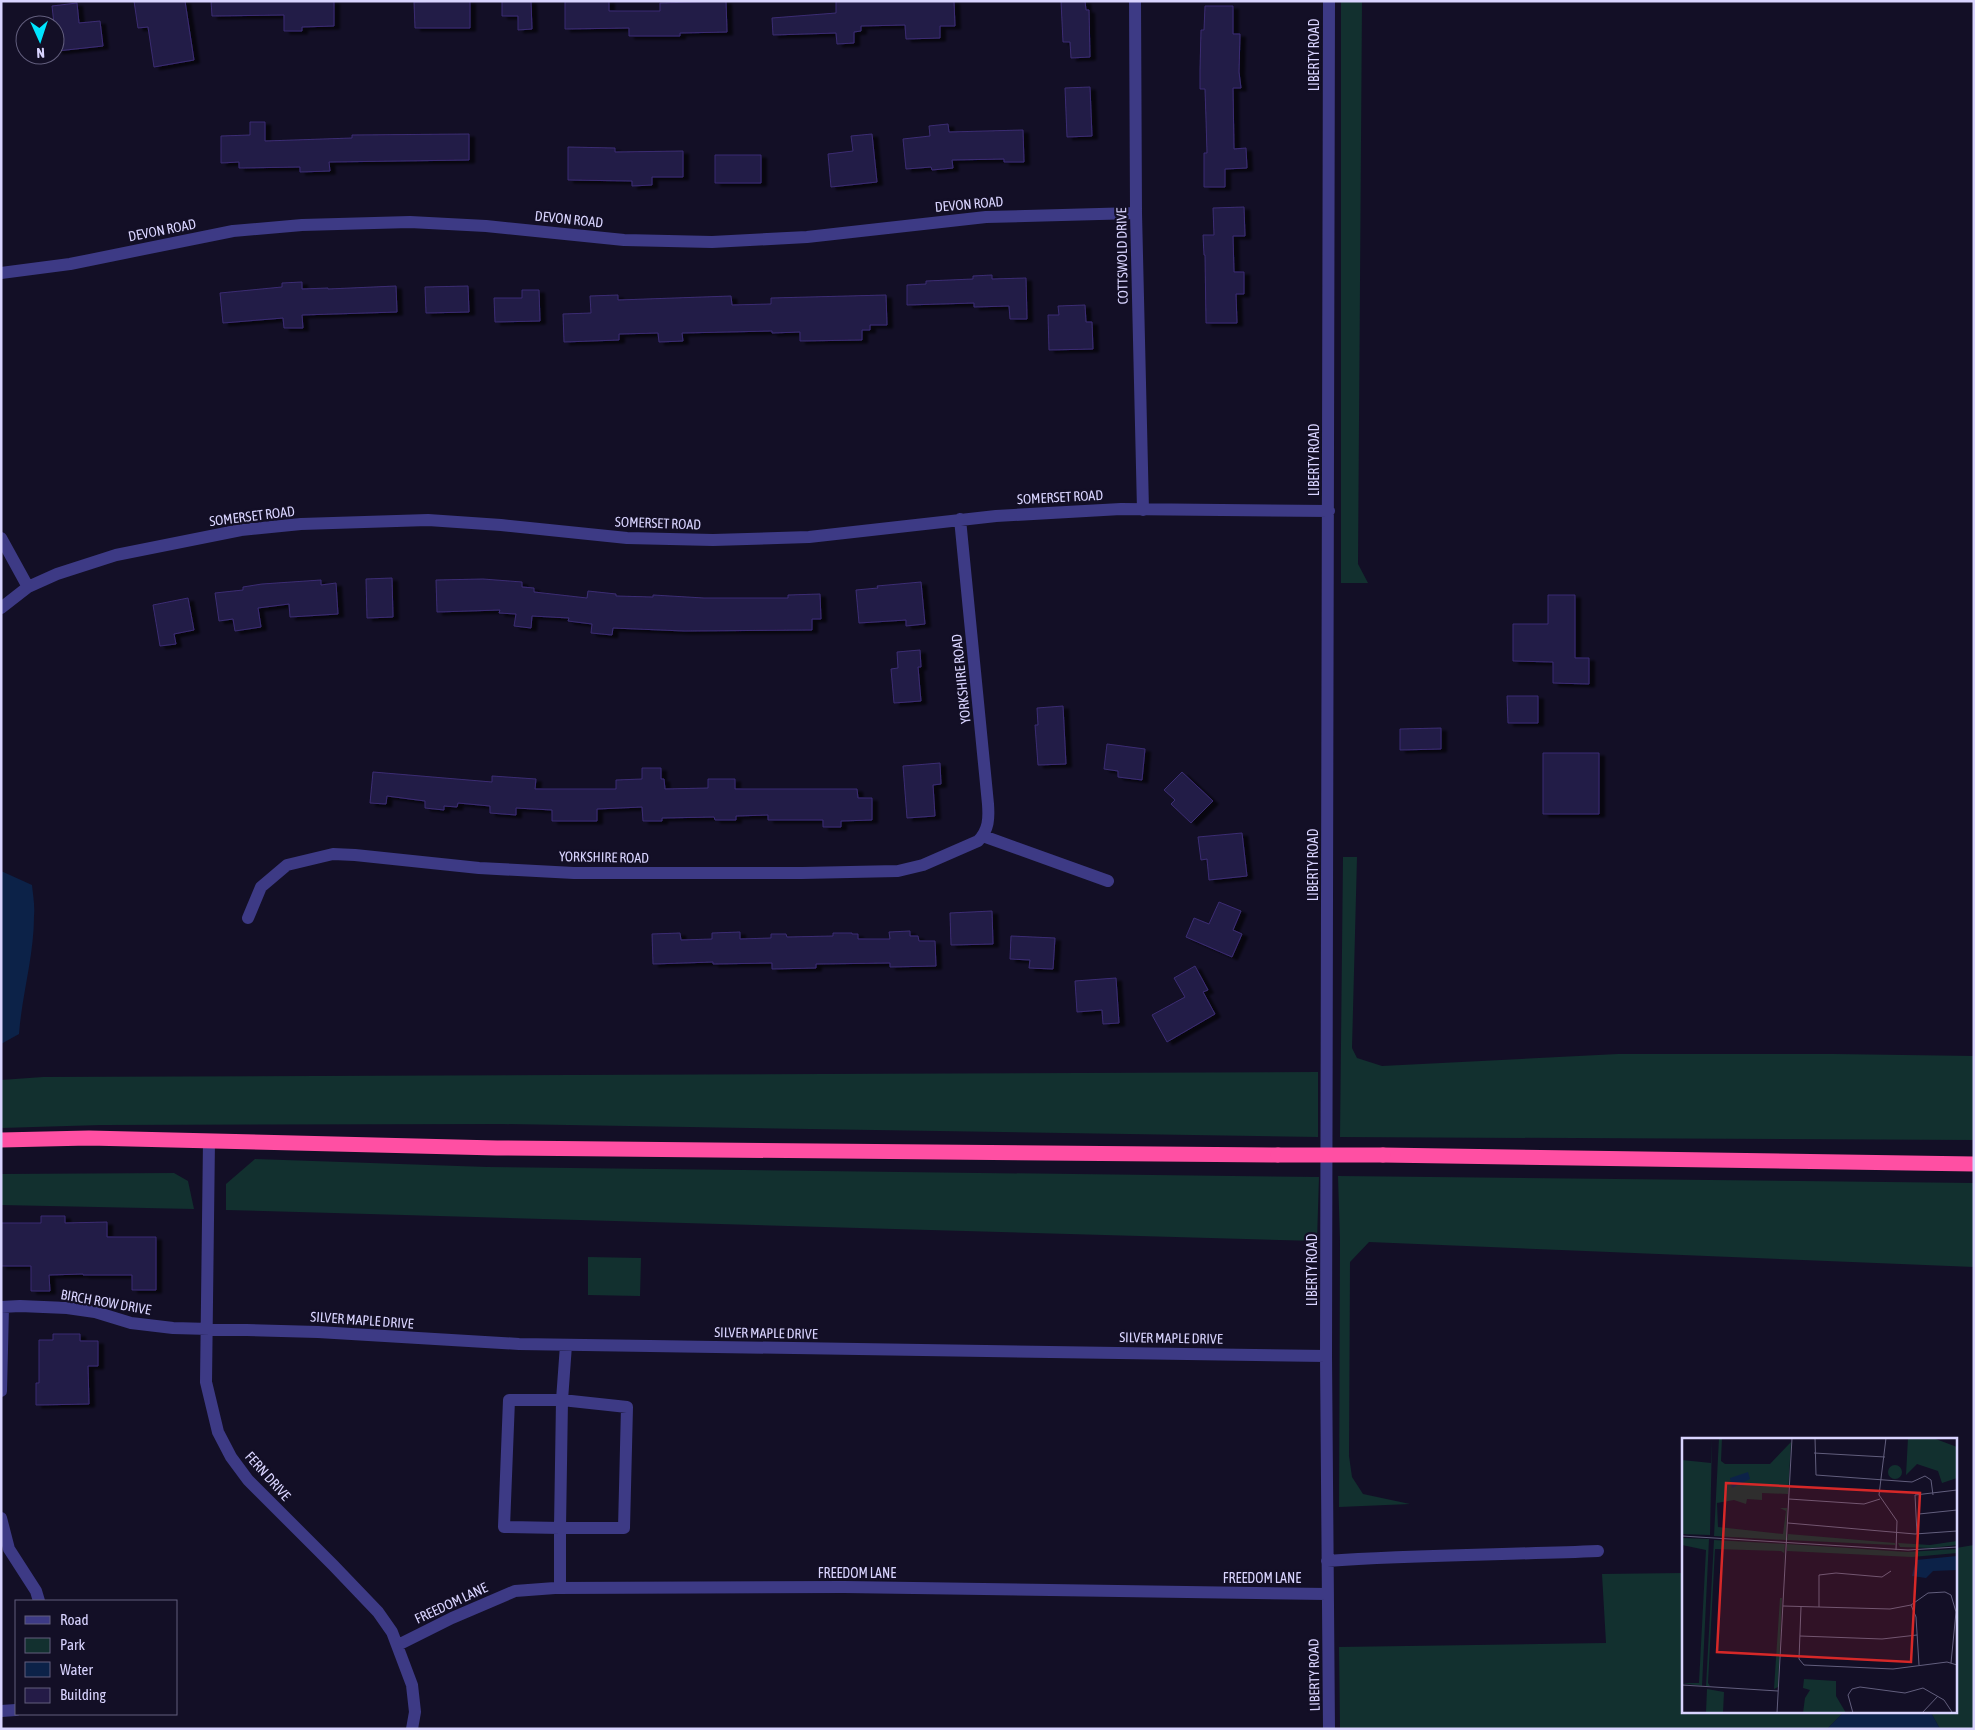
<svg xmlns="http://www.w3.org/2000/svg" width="1975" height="1730" viewBox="0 0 1975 1730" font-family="'Asap Condensed',sans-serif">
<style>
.green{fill:#12302f}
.water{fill:#0c2248}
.building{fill:#241b47;stroke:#3b2d73;filter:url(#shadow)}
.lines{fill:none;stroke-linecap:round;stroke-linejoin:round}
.minor{stroke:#3d3a85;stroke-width:12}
.highway{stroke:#ff4fa3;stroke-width:15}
.highway-bridge{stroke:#ff4fa3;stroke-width:15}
.labels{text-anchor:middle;stroke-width:4.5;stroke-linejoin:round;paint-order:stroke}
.street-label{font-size:14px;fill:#d9d4ff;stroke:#130f26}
.inset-road{fill:none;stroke:#625e7d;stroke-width:1}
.view{fill:#d62828;fill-opacity:0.15;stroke:#d62828;stroke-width:2.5}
.inset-edge{fill:none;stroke:#d9d4ff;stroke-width:2.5}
</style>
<defs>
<filter id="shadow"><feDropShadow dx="5.5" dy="3" stdDeviation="1" flood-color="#0009"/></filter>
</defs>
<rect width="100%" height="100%" fill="#130f26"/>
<path class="green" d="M1341,1H1362L1358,564L1368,583H1341Z
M1343,857H1357L1352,1048L1357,1058L1382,1066L1618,1054H1834L1974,1056V1140L1340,1137Z
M1318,1072V1137L502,1124L101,1125L1,1128V1080L43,1077Z
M255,1159L487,1167L1319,1177L1317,1241L226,1210V1184Z
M174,1173L188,1181L194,1209L1,1205V1174Z
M1338,1176L1974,1183V1267L1369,1242L1350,1262L1349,1456L1352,1477L1363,1494L1410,1504L1339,1507L1340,1241Z
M588,1257L641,1258L640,1296L588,1295Z
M1974,1545V1729H1940L1930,1711H1956V1548Z
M1684,1573V1711H1845L1827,1729H1340L1339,1647L1606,1643L1602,1574Z"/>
<path class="water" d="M1,871L32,885C33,895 35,906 34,916C34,956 22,994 19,1034L1,1044Z
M1845,1711H1930L1940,1729H1827Z"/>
<path class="building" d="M134,1H185L194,60L154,67L148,27L138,28Z
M211,1H334V26L302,27V31H284V15L212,16Z
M470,1V28H415L414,2Z
M502,1H531L532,29L518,30V16H502Z
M565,1H609V11H660V3L726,1L727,32L680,33V36H629V28L565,29Z
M836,1H954L955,26H940V38L906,39L905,25L861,26V31L854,32V43L837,44L836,33L773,35L772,18L836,13Z
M1061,1H1085L1086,10H1089L1090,57L1071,58L1070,42H1063Z
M77,3L79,23L100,21L103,46L57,51L52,6Z
M1205,6H1233V34H1240L1239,72L1241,88H1233L1234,149L1246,148L1247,168L1225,169V187H1204V153H1207L1206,119L1205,89H1200V70L1201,30H1204Z
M1090,87L1092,136L1067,137L1065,88Z
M250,122H265V141L352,138V135L469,134V160L329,162L330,171L300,172V167L239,168V162L221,163V136L250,135Z
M948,124L949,132L1023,130L1024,162H1004V159L952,160L953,168L932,170L931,167L906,169L903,139L930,136L929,126Z
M872,134L877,182L831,187L828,154L853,151L851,136Z
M568,147L615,148V152L683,151V177H652V185L632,186V181L568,180Z
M715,155H761V183H715Z
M1244,207L1245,236H1233L1234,272H1244V294H1236L1237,323H1206L1205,255H1204L1203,235H1214L1213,208Z
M992,275V279L1026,278L1027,319H1010L1009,306L974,307V303L907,305V285L926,284V281L973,279V276Z
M302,282V289L328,288V289L396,286L397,312L302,315L303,328H284L283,318L223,323L220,293L282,287V283Z
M468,286L469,312L426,313L425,287Z
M522,290H539L540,321L495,322L494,298H522Z
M618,295V300L731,296L732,305L771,304V298L886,295L887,325H870V330H862V340L800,341V332L772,333V331L682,333L683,341L659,342L658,333L619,334V340L564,342L563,314L591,313L590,296Z
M1085,305L1086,322H1092L1093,349L1049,350L1048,315H1059L1058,306Z
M392,578L393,617L367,618L366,579Z
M483,579L522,582V587L534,588V592L587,598L588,591L616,594V596L653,597V595L704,598H788V595L820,594L821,619H812V630L684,631L613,628L612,635L591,633L592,624L568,621L569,618L532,616L531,628L514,626L516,614L499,613L500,610L437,612L436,580Z
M321,580V585L336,583L338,614L290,617L289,604L258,608L261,627L235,631L233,619L219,621L215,593L243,590V587L262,584Z
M921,582L925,624L906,626V620L859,623L856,590L878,588L877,586Z
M1548,595H1575V658H1589V684L1553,683V662L1513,661V624H1548Z
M188,598L194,630L174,634L176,644L160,646L153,605Z
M920,650L921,667H918L921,701L894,703L891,669L898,668L897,652Z
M1507,696H1538V723H1508Z
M1063,706L1066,764L1038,765L1035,725H1038L1037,708Z
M1441,728V749L1400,750V729Z
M1107,744L1145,749L1142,780L1118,777V771L1104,769Z
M1543,753H1599V814H1543Z
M940,763L941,784L933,785L935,816L907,818L903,766Z
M642,768H661V779H664L665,789L708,788V779H735V789H857L858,798H872V820L841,821V827H823V820H768V815L736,816V820H715L714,817L662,818V821H643L642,807L597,809V821H552V810L516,808V815L490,813V806L458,803L457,807L444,806V810L425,808V801L387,796L386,804L370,803L373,772L492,782V776L536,779L535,789H616V780L642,779Z
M1182,772L1213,801L1191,823L1171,804L1175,800L1164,790Z
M1242,833L1247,876L1209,880L1207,859L1201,860L1198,837Z
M1219,902L1241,911L1233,930L1242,934L1232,957L1186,937L1194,918L1209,924Z
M992,911L993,944L951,945L950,913Z
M910,931V936H918L919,941H935L936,966L890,967V963L816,964V968L772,969V963L713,964V962L653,964L652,934L680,933L681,940L712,939V933L740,932V939L771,938V934H786L787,937L833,936V933H852V934H858V939H890L889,932Z
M1011,936L1055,938L1053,969L1029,968L1030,960L1010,959Z
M1195,966L1208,990L1203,992L1215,1014L1167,1042L1152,1015L1185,997L1174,978Z
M1116,978L1119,1023L1103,1024L1102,1010L1077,1012L1075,981Z
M41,1216H65V1223L107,1222V1237H156V1290H132V1275H83V1274L49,1275L50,1291H31V1266H1V1223H41Z
M53,1334H80V1341H98V1366H88L89,1404L36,1405V1383H39V1340H53Z"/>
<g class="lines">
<path class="minor" d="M1135,1L1136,213L1143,510
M1329,1L1326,1356L1329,1729
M1,273L70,264L233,231L302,225L410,222L486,226L624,240L712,242L807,237L986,217L1136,213
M1,538L28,587
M1,608L28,587L57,574L116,555L241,530L301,524L428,520L501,525L627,538L713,540L809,537L996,516L1121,509L1329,511
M983,836L1108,881
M248,918L261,887L287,865L333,854L355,855L479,868L574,873H802L898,871L923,865L978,841C989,830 989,818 988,804L960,519
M209,1140L206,1382L218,1432L231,1457L248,1480L333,1565L378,1612L392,1632L412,1685L415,1712L412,1729
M1,1307L20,1306L67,1308L95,1312L131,1323L173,1328L318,1332L519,1344L1326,1356
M1,1391L3,1307
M1,1518L9,1549L36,1591L39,1601
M1327,1561C1417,1554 1508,1555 1598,1551
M560,1588V1528L504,1527L509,1400H562L627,1407L624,1528H560L562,1400L566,1345
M398,1645L452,1618L515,1591L555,1588L844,1587L1327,1594
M1,1711L16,1710"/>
<path class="highway" d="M1,1140L89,1138L497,1148L1278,1155
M1383,1155L1974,1164"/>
<path class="highway-bridge" d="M1278,1155H1383"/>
</g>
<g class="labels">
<g class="street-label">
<text transform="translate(1314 55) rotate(-90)" y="5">LIBERTY ROAD</text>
<text transform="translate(969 204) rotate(-5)" y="5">DEVON ROAD</text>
<text transform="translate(569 219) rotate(6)" y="5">DEVON ROAD</text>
<text transform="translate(162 230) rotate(-11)" y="5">DEVON ROAD</text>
<text transform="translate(1122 256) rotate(-91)" y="5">COTTSWOLD DRIVE</text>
<text transform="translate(1314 460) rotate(-90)" y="5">LIBERTY ROAD</text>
<text transform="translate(1060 497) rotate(-3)" y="5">SOMERSET ROAD</text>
<text transform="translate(252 516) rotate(-7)" y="5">SOMERSET ROAD</text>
<text transform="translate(658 523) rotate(2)" y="5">SOMERSET ROAD</text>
<text transform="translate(961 679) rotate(-96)" y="5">YORKSHIRE ROAD</text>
<text transform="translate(604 857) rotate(1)" y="5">YORKSHIRE ROAD</text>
<text transform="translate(1313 865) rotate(-90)" y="5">LIBERTY ROAD</text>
<text transform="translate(1312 1270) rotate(-90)" y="5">LIBERTY ROAD</text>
<text transform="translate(106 1302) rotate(10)" y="5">BIRCH ROW DRIVE</text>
<text transform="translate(362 1320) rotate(4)" y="5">SILVER MAPLE DRIVE</text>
<text transform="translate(766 1333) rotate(1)" y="5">SILVER MAPLE DRIVE</text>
<text transform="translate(1171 1338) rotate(1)" y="5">SILVER MAPLE DRIVE</text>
<text transform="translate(268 1476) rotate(48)" y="5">FERN DRIVE</text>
<text x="857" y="1578">FREEDOM LANE</text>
<text x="1262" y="1583">FREEDOM LANE</text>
<text transform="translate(451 1603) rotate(-25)" y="5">FREEDOM LANE</text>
<text transform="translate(1314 1675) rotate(-91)" y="5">LIBERTY ROAD</text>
</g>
</g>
<g transform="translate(1682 1438)">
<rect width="275" height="275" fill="#130f26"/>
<path d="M30,0L28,97L0,96V22L29,25ZM37,0H40L39,23L43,26H88L109,4L106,56L80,55V62L65,61L64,66L52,62L35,65L36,89L101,96L104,73L98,70H105L104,102L32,98ZM226,0H251L275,9V40L260,45L256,33L235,26L224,37ZM206 34a7 7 0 1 1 14 0a7 7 0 1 1-14 0ZM106,96L213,105V107L105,102ZM0,100L27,101L20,248L0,245H17L24,112L0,107ZM32,102L103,106L101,134L102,115L99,113L33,111L26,245L28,248H24ZM275,103V107L250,110L218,109L216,105L248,107ZM105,106L225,114L275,111V115L230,119L105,113ZM98,160H100L96,249L92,251ZM122,241L154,243V258L164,275H121L123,260L128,252L121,250ZM25,251L42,254L41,275H24Z" fill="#12302f"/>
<path d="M66,34L68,41L50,50L48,40ZM275,118V132L251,133L244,140L230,138L234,122Z" fill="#0c2248"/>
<path class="inset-road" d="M133,0L134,37L230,44L243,38L249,42L251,57M204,0L197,57L215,83L214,112M132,15L203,19M107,61L182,66L198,61M237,76L275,72M106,85L233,96L275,93M235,96L233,57L275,52M0,98L226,112L275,109M229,167L234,179L237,227M101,168L208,171L229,167L246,155L263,154L269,157L274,174L269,225M119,169L117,221L122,227L211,231L265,224L275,227M137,169V137L154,135L200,139L209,133M118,198L200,201L235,197M0,247L96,253M95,275L110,0M171,275L166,257L170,251L178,249L223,255L241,250L262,262L270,274M240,275L256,258"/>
<path class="view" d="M44,45L238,55L229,224L35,214Z"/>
<rect width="275" height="275" class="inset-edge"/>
</g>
<rect width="1975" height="1730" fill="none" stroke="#d9d4ff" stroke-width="5"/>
<rect x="15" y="1600" width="162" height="115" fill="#130f26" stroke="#625e7d"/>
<rect x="25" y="1616" width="25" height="8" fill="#3d3a85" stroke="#625e7d"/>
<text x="60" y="1625" font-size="15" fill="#d9d4ff">Road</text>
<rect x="25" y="1638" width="25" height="15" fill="#12302f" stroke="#625e7d"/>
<text x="60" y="1650" font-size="15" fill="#d9d4ff">Park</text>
<rect x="25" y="1662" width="25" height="15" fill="#0c2248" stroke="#625e7d"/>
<text x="60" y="1675" font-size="15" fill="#d9d4ff">Water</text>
<rect x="25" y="1688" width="25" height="15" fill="#241b47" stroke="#625e7d"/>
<text x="60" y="1700" font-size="15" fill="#d9d4ff">Building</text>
<g transform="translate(40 40) rotate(177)"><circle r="24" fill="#130f26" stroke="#625e7d"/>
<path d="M0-4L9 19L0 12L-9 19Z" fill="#00e5ff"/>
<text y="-8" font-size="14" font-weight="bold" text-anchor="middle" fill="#d9d4ff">N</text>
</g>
</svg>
